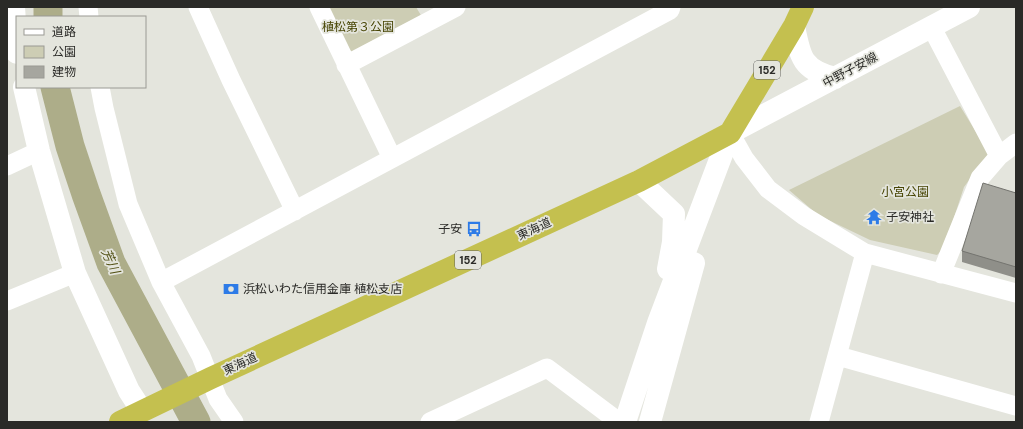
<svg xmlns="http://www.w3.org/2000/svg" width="1023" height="429" viewBox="0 0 1023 429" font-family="'DM Sans','Noto Sans JP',sans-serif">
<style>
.green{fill:#cdcdb4}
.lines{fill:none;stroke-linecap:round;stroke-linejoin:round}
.river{stroke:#adad89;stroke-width:29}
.minor{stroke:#fff;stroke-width:19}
.tertiary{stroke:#fff;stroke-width:22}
.secondary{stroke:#fff;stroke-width:22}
.trunk{stroke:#c4c04f;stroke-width:22}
.wall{fill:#8f8f89}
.building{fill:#a6a69f;stroke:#74746f}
.labels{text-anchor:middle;stroke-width:3.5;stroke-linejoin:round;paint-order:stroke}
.shield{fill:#e4e5dd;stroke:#62625e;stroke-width:1}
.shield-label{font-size:11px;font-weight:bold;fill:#2a2a27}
.park-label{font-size:12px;fill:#474504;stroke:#e4e5dd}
.street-label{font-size:12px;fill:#2a2a27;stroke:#e4e5dd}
.poi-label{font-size:12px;fill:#2a2a27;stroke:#e4e5dd;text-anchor:start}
.water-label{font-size:13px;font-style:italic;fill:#555318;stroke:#e4e5dd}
</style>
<rect width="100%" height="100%" fill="#e4e5dd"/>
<path class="green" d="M326,7H416L422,17L353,52L347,49Z
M960,106L989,153L964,187L944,248L937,255L870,240L818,215L789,190Z"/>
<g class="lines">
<path class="river" d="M48,17V7
M55,87L70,146L86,194L111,263L196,422"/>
<path class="minor" d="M88,7L89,17
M198,7L231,80L295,211
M319,7L392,158
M932,28L999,156
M346,65L456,7
M100,87L104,108L128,204L161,282L201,356L218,399L234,422
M730,133L744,158L768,189L804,216L865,253L1016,293
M7,166L39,151
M941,274L980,178L999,156L1016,143
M161,282L670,10L671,7
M7,301L75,273
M838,356L1016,406
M430,422L547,368L619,422
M819,422L865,253"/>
<path class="tertiary" d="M14,7L17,53
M24,87L39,151L75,273L129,391L142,411
M639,181L674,214L673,242L668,269
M625,422L658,323L730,133
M650,422L694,263"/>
<path class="secondary" d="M794,26C800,57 802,70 835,78
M730,133L969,7"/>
<path class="trunk" d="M120,422L211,378L639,181L730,133L794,26L803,7"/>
</g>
<path class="wall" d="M1016,193V278L962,262V251Z"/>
<path class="building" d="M983,183L1016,193V267L962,251Z"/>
<defs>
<symbol id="temple-bare" viewBox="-9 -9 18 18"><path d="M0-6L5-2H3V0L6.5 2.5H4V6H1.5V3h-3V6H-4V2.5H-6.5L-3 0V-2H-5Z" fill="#2d7be7" stroke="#e4e5dd" stroke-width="2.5" paint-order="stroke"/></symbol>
<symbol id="bus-bare" viewBox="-9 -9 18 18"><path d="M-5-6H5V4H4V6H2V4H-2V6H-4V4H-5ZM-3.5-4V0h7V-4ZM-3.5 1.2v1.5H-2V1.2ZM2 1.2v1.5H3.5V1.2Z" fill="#2d7be7" stroke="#e4e5dd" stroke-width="2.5" paint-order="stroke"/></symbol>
<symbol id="bank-bare" viewBox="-9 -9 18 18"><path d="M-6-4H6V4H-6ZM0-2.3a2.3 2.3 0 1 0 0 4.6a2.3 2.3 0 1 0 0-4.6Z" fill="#2d7be7" stroke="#e4e5dd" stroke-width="2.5" paint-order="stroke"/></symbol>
</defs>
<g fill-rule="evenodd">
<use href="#temple-bare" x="863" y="206" width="22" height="22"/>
<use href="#bus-bare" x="463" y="218" width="22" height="22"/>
<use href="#bank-bare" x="220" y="278" width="22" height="22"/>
</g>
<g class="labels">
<g class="shield">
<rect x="754" y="61" width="26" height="18" rx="3"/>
<rect x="455" y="251" width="26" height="18" rx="3"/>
</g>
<g class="shield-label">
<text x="767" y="74">152</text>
<text x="468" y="264">152</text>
</g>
<g class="park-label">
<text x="358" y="31">植松第３公園</text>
<text x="905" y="196">小宮公園</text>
</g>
<g class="street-label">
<text transform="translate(850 70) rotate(-28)" y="4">中野子安線</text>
<text transform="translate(534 229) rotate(-25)" y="4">東海道</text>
<text transform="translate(240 364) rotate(-25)" y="4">東海道</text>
</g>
<g class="poi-label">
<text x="886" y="221">子安神社</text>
<text x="462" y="233" text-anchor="end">子安</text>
<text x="243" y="293">浜松いわた信用金庫 植松支店</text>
</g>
<g class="water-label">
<text transform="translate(111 261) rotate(66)" y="5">芳川</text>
</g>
</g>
<rect width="1023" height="429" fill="none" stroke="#2a2a27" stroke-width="16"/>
<rect x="16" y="16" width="130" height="72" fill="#e4e5dd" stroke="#9a9a94"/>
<rect x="24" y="29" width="20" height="6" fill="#ffffff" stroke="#9a9a94"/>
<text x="52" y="36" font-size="12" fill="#2a2a27">道路</text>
<rect x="24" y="46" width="20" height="12" fill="#cdcdb4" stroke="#9a9a94"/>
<text x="52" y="56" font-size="12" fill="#2a2a27">公園</text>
<rect x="24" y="66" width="20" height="12" fill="#a6a69f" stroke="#9a9a94"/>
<text x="52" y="76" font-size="12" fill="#2a2a27">建物</text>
</svg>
